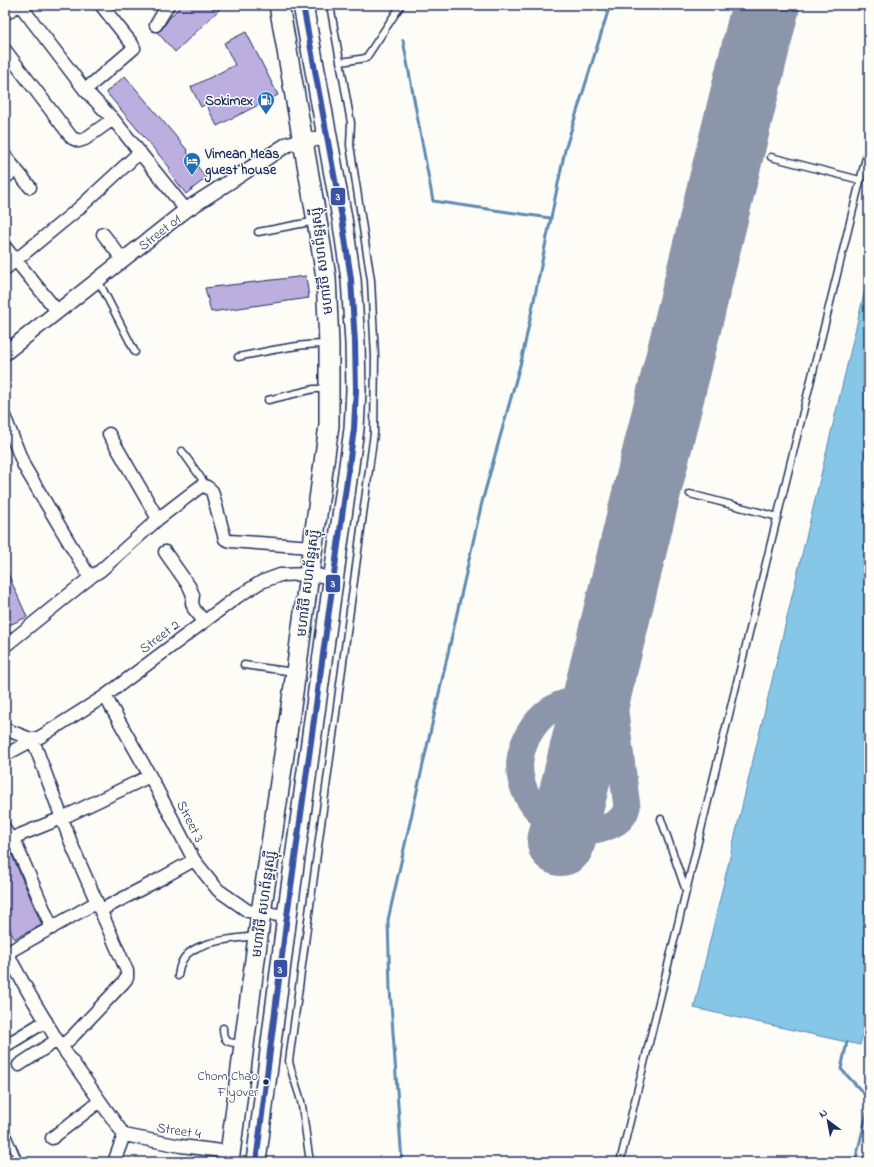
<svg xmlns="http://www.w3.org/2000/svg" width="874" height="1167" viewBox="0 0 874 1167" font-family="'Indie Flower','Noto Sans Khmer',sans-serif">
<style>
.water{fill:#86c6e7;stroke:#5b8ab0}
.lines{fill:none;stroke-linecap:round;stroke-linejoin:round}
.stream{stroke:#5b8ab0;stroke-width:3}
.taxiway{stroke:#8c96aa;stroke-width:27}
.runway{stroke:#8c96aa;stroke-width:68}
.building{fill:#bcafe0;stroke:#1b2f5e}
.service-casing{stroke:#1b2f5e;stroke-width:9}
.minor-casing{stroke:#1b2f5e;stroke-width:15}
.tertiary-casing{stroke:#1b2f5e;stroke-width:17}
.trunk-casing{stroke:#1b2f5e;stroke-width:22}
.service{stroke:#fdfcf7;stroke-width:6}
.minor{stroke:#fdfcf7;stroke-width:12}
.tertiary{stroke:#fdfcf7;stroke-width:14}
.trunk{stroke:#fdfcf7;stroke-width:19}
.bus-1-casing{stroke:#fdfcf7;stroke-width:9}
.bus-1{stroke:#3853a4;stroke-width:6}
.bus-dot{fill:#1b2f5e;stroke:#fdfcf7;stroke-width:1.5}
.labels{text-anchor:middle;stroke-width:3;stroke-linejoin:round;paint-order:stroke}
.bus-label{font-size:13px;fill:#1b2f5e;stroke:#fdfcf7;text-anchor:end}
.poi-label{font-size:14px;font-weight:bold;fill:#1b2f5e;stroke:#fdfcf7;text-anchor:end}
.street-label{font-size:14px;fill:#1b2f5e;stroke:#fdfcf7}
.line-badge{stroke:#fdfcf7;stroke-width:1.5}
.badge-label{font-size:11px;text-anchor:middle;font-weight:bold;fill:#fff}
</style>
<rect width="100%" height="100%" fill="#fdfcf7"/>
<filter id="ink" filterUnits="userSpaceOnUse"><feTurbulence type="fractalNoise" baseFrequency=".025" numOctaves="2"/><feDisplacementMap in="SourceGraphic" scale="8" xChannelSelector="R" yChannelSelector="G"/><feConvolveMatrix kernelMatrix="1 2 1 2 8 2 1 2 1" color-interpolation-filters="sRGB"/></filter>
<g filter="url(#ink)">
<path class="water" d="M869,273V1009L860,1045L694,1008Z"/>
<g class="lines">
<path class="stream" d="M403,40L433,201L550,218
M847,1042L841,1069L869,1099
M402,1162L390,989L388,920L482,502L522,358L565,150L610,5
M855,1162L869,1105"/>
<path class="taxiway" d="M606,658C599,669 591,688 581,696C574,701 567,702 559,705C538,715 523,737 520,760C517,786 533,813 556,824C577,834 621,834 627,807L613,696L609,646"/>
<path class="runway" d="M561,842L766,5"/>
</g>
<path class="building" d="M182,5H224L175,52L157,32L162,29L170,17Z
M246,32L278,95L217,126L206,104L201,107L191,87L235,65L224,43Z
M125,76L188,151L187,152L206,178L186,194L168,170L170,168L106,92Z
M306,276L309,298L211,312L205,288Z
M5,567L27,617L5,627Z
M5,848H9L42,925L14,939L5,918Z"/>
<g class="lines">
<defs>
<path id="service" d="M341,62L366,58L401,5
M771,157L860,180
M258,232L316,221
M98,280L135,352
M238,357C268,351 297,344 327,344
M268,400L314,389H327
M182,451L206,485
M690,494L778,517
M244,665L294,672
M661,819L685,888
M5,823L13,838
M178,976C179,972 179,967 181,964C189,940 235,939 256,936
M223,1028C223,1044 229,1042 242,1044
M5,1130L19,1162
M310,1162C307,1143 305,1125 302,1106C299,1090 292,1077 289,1061L374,433L375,357L371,280L350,145L351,123L330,5
M620,1162C700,822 786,484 869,145
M868,1162L869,1159"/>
<path id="minor" d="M20,5L85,90L113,119L186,210
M5,14L18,5
M156,25L168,5
M5,50L72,138L79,141L85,139L113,119
M85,90L134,48L132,44L101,5
M5,156L30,187
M5,178L16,169
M103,234L123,260
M5,247L58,312
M5,269L77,210L140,152
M5,418L24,466L86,571L92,576
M109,434L158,519
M165,552L189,586L193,595L192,603L194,609L204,621
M5,646L92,576L100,571L158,519L201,486L207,487L212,491L225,539L230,541L312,547
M105,696L150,776L194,860L218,890L248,911L287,916
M5,729L33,740L40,737L105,696L237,597L261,582L280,575L309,574L334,578
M5,755L33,740L73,848L127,971V978L123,983L73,1036L62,1046
M13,838L52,928
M5,841L62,818L150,776
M101,910L160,879L194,860
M5,950L30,995L57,1040L124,1135
M5,954L97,902
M5,1046L46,1021
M19,1065L57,1040
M124,1135L181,1146L230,1152
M52,1138L100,1101
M114,1162L124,1135"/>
<path id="tertiary" d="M5,353L186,210L288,144L327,137"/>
<path id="trunk" d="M229,1162L261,913L296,672L329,425V344L326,277L317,221L279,5
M256,1162L287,916L354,429L356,390L355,343L351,279L342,218L303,5"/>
</defs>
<use href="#service" class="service-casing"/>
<use href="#minor" class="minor-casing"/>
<use href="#tertiary" class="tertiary-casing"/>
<use href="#trunk" class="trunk-casing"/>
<use href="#service" class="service"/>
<use href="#minor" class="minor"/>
<use href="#tertiary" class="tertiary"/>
<use href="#trunk" class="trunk"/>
<defs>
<path id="bus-1" d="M256,1162L287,916L354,429L356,390L355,343L351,279L342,218L303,5"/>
</defs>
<use href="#bus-1" class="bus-1-casing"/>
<use href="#bus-1" class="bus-1"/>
</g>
</g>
<defs>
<symbol id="fuel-pin" viewBox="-11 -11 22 30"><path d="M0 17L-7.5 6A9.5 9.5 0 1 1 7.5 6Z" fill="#1f6fb2" stroke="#fdfcf7"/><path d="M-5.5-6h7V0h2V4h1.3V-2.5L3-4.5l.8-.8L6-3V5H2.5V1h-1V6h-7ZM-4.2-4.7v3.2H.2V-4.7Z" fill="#fff"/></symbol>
<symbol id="hotel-pin" viewBox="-11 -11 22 30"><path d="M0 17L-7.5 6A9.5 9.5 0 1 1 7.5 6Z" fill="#1f6fb2" stroke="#fdfcf7"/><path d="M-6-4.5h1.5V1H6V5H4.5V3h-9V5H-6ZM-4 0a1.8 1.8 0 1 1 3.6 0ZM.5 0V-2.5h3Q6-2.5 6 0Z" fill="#fff"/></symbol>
</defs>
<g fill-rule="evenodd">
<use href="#fuel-pin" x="256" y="90" width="20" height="27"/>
<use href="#hotel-pin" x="182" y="151" width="20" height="27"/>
</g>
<circle class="bus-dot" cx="266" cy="1082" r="3.5"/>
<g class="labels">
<g class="bus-label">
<text x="258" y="1080">Chom Chao<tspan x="258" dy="16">Flyover</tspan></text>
</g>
<g class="poi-label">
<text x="253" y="105">Sokimex</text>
<text x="205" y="158" text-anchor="start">Vimean Meas<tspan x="205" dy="16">guest house</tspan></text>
</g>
<g class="street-label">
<text transform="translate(159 232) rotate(-38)" y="5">Street 01</text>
<text transform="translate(321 261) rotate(-97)" y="5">មហាវិថី សហព័ន្ធរុស្ស៊ី</text>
<text transform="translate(307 583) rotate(-83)" y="5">មហាវិថី សហព័ន្ធរុស្ស៊ី</text>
<text transform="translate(159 636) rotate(-37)" y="5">Street 2</text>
<text transform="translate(191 821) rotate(63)" y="5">Street 3</text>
<text transform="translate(263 904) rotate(-82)" y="5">មហាវិថី សហព័ន្ធរុស្ស៊ី</text>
<text transform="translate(179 1130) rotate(9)" y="5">Street 4</text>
</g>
</g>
<g class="line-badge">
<rect x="330" y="187" width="16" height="19" rx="4" fill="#3853a4"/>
<rect x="325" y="574" width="16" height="19" rx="4" fill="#3853a4"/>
<rect x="273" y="959" width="15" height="19" rx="4" fill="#3853a4"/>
</g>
<g class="badge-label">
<text x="338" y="200">3</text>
<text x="333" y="587">3</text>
<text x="280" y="973">3</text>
</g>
<rect width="874" height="1167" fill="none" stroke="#fdfcf7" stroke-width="20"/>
<rect x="10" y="10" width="854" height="1147" fill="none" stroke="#1b2f5e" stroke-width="1.5" filter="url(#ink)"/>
<g transform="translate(828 1121) rotate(328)" stroke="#fdfcf7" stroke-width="3" paint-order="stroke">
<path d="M0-3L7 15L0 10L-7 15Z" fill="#1b2f5e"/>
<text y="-6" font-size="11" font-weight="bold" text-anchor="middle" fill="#1b2f5e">N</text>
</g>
</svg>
